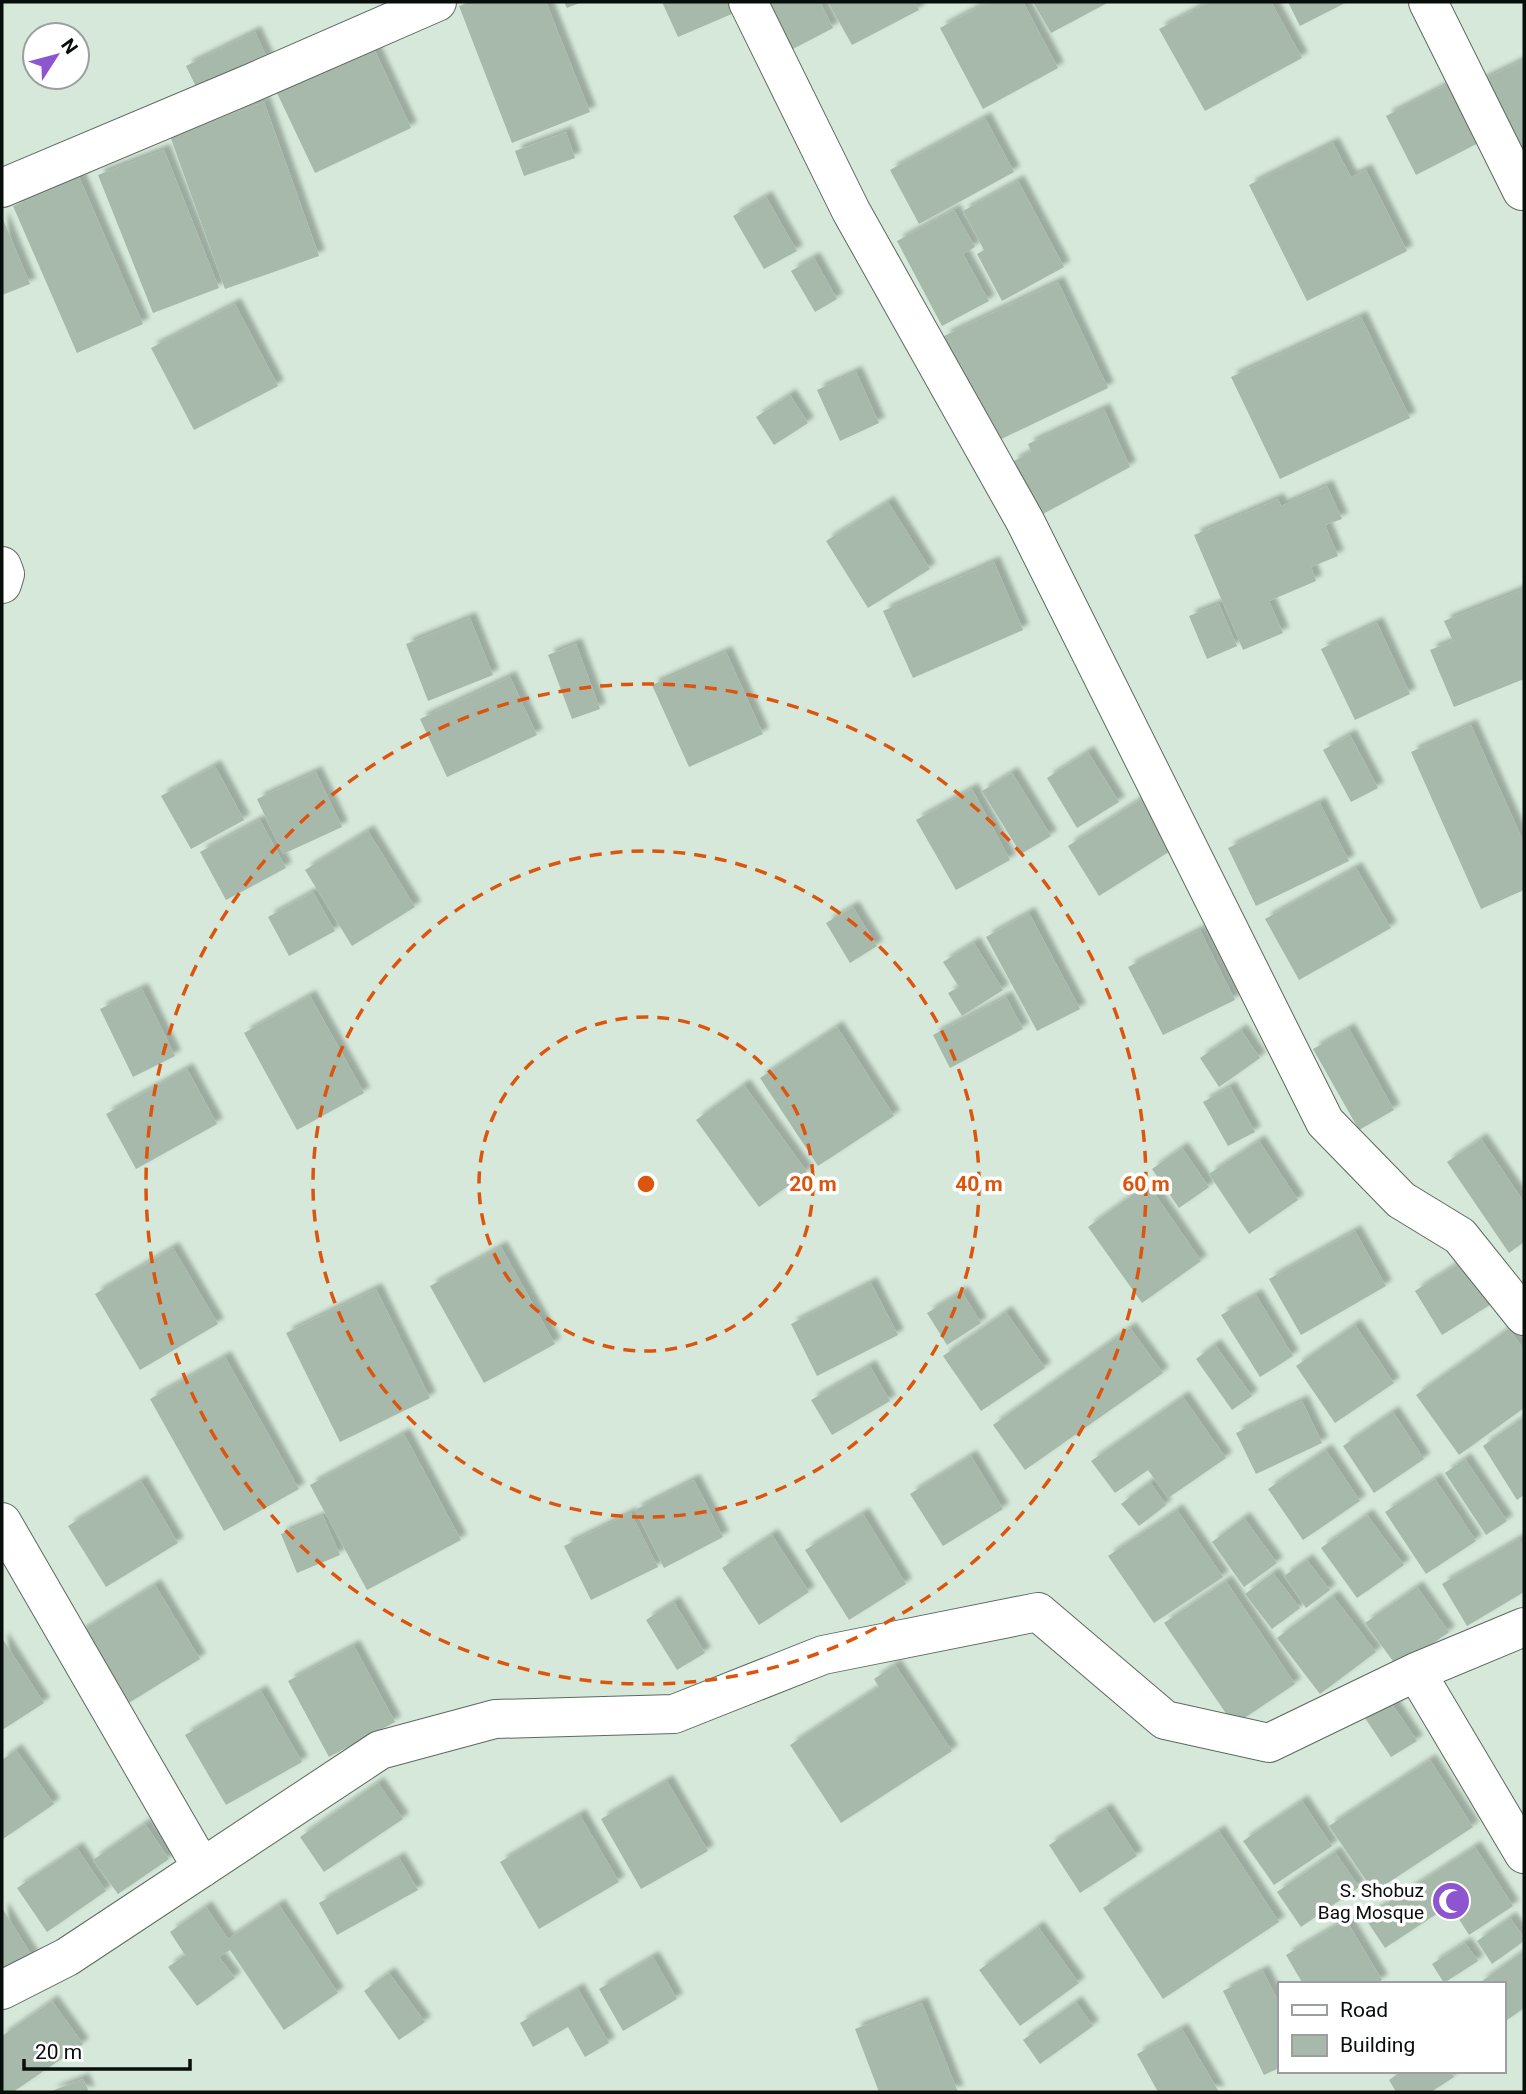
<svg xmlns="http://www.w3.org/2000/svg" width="1526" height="2094" viewBox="0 0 1526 2094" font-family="Roboto,sans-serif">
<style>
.building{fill:#a7b9ab;filter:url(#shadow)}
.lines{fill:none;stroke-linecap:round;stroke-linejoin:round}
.street-casing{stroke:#5b6b5f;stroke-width:40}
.street{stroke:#fff;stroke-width:38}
.ring{fill:none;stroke:#dd550c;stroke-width:3.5;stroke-dasharray:12 9}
.labels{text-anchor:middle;stroke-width:7;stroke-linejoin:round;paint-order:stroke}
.poi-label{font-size:19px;fill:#080e09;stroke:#fff;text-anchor:end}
.centre{fill:#dd550c;stroke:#fff;stroke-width:3.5}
.ring-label{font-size:21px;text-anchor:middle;font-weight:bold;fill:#dd550c;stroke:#fff;stroke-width:7;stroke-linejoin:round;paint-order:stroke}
</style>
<defs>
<filter id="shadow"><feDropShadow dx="6" dy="-6" stdDeviation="2" flood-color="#0004"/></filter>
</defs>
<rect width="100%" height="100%" fill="#d5e8d9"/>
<path class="building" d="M470,2H546L590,112L512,143L459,6Z
M564,2H582L567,8Z
M662,2H729L734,13L678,37Z
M773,2H820L833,28L791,50L767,5Z
M828,2H915L919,10L852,45Z
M988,2H1023L1058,68L983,109L940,28Z
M1033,2H1109L1051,33Z
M1210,2H1271L1302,58L1205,111L1159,29Z
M1288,2H1347L1300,26Z
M255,32L268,60L199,93L186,66Z
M373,47L411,128L315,173L277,93Z
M1524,60V177L1478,82Z
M1458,79L1488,138L1416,175L1386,116Z
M264,102L319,256L225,289L170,136Z
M985,118L1014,172L919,224L890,170Z
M566,132L575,158L524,176L515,151Z
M1333,143L1351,177L1366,170L1407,251L1307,301L1249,185Z
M164,150L219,288L153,313L98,175Z
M79,177L143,324L77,353L13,206Z
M1018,181L1064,267L1002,301L977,254L984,250L963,211Z
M766,197L797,251L764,269L733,216Z
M954,210L975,247L963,254L989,301L942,326L897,241Z
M2,217L30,284L2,295Z
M814,258L837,299L815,312L791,271Z
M1058,282L1108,388L995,442L944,336Z
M235,304L278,386L194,430L151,348Z
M1361,317L1410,418L1280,479L1231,377Z
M856,372L879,423L840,441L817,390Z
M790,395L808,423L774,445L756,417Z
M1104,409L1130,467L1041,515L1012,462L1031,452L1028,444Z
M1327,486L1342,519L1325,525L1338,556L1311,567L1316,581L1269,601L1283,633L1243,650L1194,535L1278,499L1281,506Z
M888,502L930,569L868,608L826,541Z
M994,562L1023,630L913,678L883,611Z
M1524,589V679L1454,707L1430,650L1453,641L1444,621Z
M1219,604L1237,646L1207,659L1189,616Z
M470,618L493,675L428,701L406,644Z
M1377,623L1410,694L1355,720L1321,649Z
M576,644L600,709L572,719L548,655Z
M726,652L763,734L689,767L652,685Z
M510,677L537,735L447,777L420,719Z
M1471,725L1524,843V890L1481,909L1411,752Z
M1350,735L1378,788L1351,802L1323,750Z
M1088,752L1119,802L1077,828L1047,778Z
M215,766L244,820L191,849L161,796Z
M316,772L342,827L283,854L257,799Z
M1012,773L1051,836L1021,854L982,791Z
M972,789L1010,860L956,890L916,820Z
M1146,796L1178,846L1099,896L1068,846Z
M1320,803L1349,861L1256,906L1228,848Z
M260,820L286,868L226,900L200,852Z
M368,831L415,907L352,946L305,870Z
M1356,868L1391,928L1299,980L1265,919Z
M313,892L335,931L289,956L268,917Z
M853,907L877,946L850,963L826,923Z
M1029,913L1080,1009L1037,1031L986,937Z
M1200,930L1235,1000L1163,1035L1128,967Z
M974,943L1003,990L962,1016L948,993L959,987L943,962Z
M142,989L175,1056L133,1077L100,1009Z
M310,996L364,1093L297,1130L244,1033Z
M1006,997L1023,1029L950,1068L933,1035Z
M837,1027L894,1116L818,1166L760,1078Z
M1349,1029L1394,1110L1359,1130L1313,1049Z
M1241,1030L1260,1058L1219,1087L1200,1058Z
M187,1069L217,1124L136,1169L106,1114Z
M744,1085L807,1172L759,1207L696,1120Z
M1230,1087L1255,1132L1228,1146L1203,1102Z
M1481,1139L1524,1202V1242L1509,1253L1447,1162Z
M1259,1141L1298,1200L1249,1234L1209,1174Z
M1182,1148L1209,1187L1179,1208L1152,1169Z
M1148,1184L1201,1261L1142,1303L1088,1227Z
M1355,1231L1386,1286L1301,1335L1269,1279Z
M501,1247L555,1344L484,1383L430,1286Z
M173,1248L218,1324L140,1370L95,1294Z
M1466,1259L1493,1303L1442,1335L1415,1291Z
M871,1283L898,1335L817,1376L791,1324Z
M376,1289L430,1398L340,1442L286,1333Z
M962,1292L981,1323L947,1345L927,1313Z
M1256,1295L1293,1356L1260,1377L1221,1315Z
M1006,1312L1045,1368L981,1411L943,1356Z
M1355,1325L1394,1383L1335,1423L1296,1366Z
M1130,1328L1163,1373L1025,1470L993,1425Z
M1509,1329L1524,1350V1408L1459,1455L1416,1395Z
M1215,1345L1252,1396L1232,1410L1196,1359Z
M225,1357L299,1489L224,1531L150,1399Z
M870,1366L890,1401L832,1435L811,1400Z
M1183,1397L1226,1458L1168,1498L1148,1470L1115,1493L1091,1461Z
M1302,1401L1322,1443L1256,1474L1236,1433Z
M1393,1412L1424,1459L1374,1493L1343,1446Z
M1524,1417V1495L1517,1500L1483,1446Z
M404,1434L461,1540L367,1590L310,1485Z
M1326,1450L1360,1501L1303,1540L1268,1489Z
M971,1456L1003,1509L943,1546L910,1494Z
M1465,1459L1507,1521L1486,1535L1445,1473Z
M1435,1479L1476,1541L1426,1574L1385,1512Z
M694,1480L723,1537L664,1568L635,1510Z
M141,1481L178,1543L106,1587L68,1526Z
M1150,1482L1166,1505L1139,1526L1121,1504Z
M1177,1510L1223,1577L1154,1623L1108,1556Z
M631,1513L658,1567L591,1600L564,1546Z
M863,1514L906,1584L849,1620L805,1550Z
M1367,1515L1404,1565L1357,1598L1321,1548Z
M323,1516L340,1555L297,1573L281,1534Z
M1244,1518L1277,1563L1244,1587L1212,1542Z
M772,1535L809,1592L759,1625L722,1568Z
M1519,1539L1524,1549V1592L1467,1626L1442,1584Z
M1307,1560L1330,1590L1306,1608L1284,1576Z
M1273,1573L1300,1608L1272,1629L1245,1594Z
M1226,1581L1295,1684L1234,1725L1164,1623Z
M155,1585L200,1659L119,1709L74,1636Z
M1417,1587L1449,1632L1398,1668L1365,1623Z
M1333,1596L1376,1652L1320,1694L1277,1638Z
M674,1602L705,1653L677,1670L646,1620Z
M2,1638L44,1703L2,1730Z
M354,1646L395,1722L329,1757L288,1681Z
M895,1665L952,1751L841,1823L790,1745L879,1687L874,1679Z
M261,1691L302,1762L226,1805L185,1735Z
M1388,1698L1417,1741L1391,1757L1363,1715Z
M16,1750L54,1804L3,1839L2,1760Z
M1430,1760L1473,1827L1374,1892L1329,1826Z
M667,1781L708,1851L641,1889L601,1819Z
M378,1783L403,1819L324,1872L300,1837Z
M1302,1801L1332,1846L1274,1885L1243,1841Z
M1106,1809L1137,1856L1080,1893L1049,1845Z
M580,1815L619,1882L539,1929L500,1862Z
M145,1824L169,1859L118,1894L93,1860Z
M1219,1831L1279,1922L1163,1999L1103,1908Z
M1475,1847L1513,1906L1469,1935L1450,1905L1385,1948L1365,1918Z
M77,1848L106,1891L47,1932L17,1888Z
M1335,1852L1359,1887L1301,1927L1277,1892Z
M399,1858L418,1890L337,1935L319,1903Z
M279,1905L338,1993L284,2030L230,1950L219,1957L235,1978L197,2006L168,1967L185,1955L170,1932L206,1907L228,1939Z
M2,1908L34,1959L2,1980Z
M1510,1918L1524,1937V1941L1492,1964L1477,1941Z
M1346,1920L1382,1980L1376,1984H1303L1286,1955Z
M1038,1927L1079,1983L1020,2026L979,1970Z
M1465,1943L1478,1961L1444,1983L1432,1964Z
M1524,1951V2008L1503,2023V1984H1478Z
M653,1957L677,1999L623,2031L599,1989Z
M1263,1971L1279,2003V2068L1264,2075L1223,1991Z
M389,1973L425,2022L399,2040L364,1991Z
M578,1989L609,2043L585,2057L568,2027L533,2047L520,2023Z
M52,2001L83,2044L13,2092H2V2036Z
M1076,2002L1093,2026L1040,2064L1023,2040Z
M922,2003L958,2092H879L855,2029Z
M1182,2029L1219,2092H1158L1137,2054Z
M1402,2071H1450L1454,2077L1431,2092H1396L1389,2080Z
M83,2079L89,2092H49Z"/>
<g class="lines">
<defs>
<path id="street" d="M748,2L851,211L1025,521L1325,1122L1401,1200L1460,1236L1524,1316
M1428,2L1522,191
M2,188L249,84L437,2
M2,566L5,574L2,584
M2,1522L202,1868
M1416,1672L1524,1854
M2,1990L67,1957L380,1750L495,1719L674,1714L823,1655L1038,1612L1165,1720L1269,1743L1416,1672L1524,1627"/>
</defs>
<use href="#street" class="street-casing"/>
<use href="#street" class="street"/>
</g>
<g class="ring">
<circle cx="646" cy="1184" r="167"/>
<circle cx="646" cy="1184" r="333"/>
<circle cx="646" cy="1184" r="500"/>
</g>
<defs>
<symbol id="mosque-disc" viewBox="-11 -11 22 22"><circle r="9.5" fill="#8e56ce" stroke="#fff"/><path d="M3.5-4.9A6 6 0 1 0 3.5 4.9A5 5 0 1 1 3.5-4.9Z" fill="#fff"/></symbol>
</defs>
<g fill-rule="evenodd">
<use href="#mosque-disc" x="1429" y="1879" width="44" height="44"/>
</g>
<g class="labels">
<g class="poi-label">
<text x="1424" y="1897">S. Shobuz<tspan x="1424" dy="22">Bag Mosque</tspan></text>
</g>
</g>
<circle cx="646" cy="1184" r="10" class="centre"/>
<g class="ring-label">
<text x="813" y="1191">20 m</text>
<text x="979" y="1191">40 m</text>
<text x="1146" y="1191">60 m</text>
</g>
<rect width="1526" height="2094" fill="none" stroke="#080e09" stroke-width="7"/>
<rect x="1278" y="1982" width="228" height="91" fill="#ffffff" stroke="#9c9f9d" stroke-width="2"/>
<rect x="1292" y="2005" width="35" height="10" fill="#ffffff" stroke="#9c9f9d" stroke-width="2"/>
<text x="1340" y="2017" font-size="21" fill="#080e09">Road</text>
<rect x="1292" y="2035" width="35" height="21" fill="#a7b9ab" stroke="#9c9f9d" stroke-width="2"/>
<text x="1340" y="2052" font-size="21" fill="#080e09">Building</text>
<g transform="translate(56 56) rotate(54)"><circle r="33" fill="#ffffff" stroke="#9c9f9d" stroke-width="2"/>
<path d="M0-5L12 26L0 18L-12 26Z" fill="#8e56ce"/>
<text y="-10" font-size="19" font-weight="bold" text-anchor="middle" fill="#080e09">N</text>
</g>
<path d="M24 2059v10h166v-10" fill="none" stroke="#080e09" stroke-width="3.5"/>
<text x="35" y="2059" font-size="21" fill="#080e09" stroke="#ffffff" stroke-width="5" paint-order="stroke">20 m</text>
</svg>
